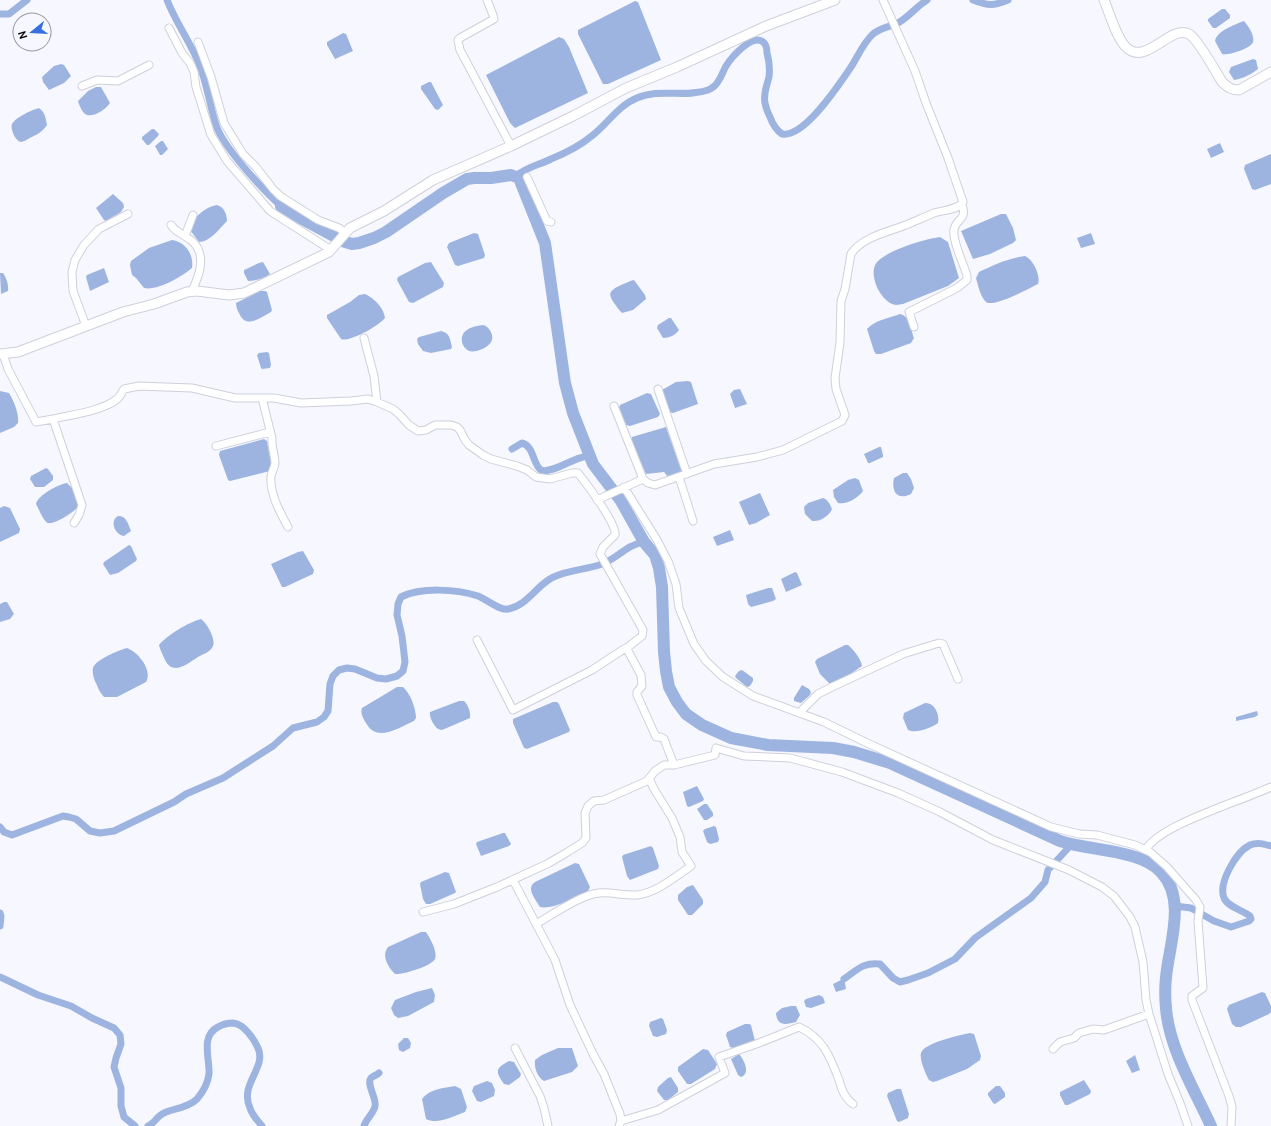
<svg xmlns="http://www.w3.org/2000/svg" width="1271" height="1126" viewBox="0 0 1271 1126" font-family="Cabin,sans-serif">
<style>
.water{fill:#9db4e1}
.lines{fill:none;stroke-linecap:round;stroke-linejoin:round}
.canal{stroke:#9db4e1;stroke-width:7}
.river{stroke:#9db4e1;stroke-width:12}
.minor-casing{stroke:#ced0da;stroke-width:9}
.tertiary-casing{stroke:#ced0da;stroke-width:11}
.minor{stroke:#fff;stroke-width:7}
.tertiary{stroke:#fff;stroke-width:9}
</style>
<rect width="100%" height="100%" fill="#f7f8ff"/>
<path class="water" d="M635,1L638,2L661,60L608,84H603L578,34V30Z
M1222,9H1225L1230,15V18L1216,28H1213L1208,21V19Z
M1244,21C1248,26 1255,35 1253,42C1252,48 1228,56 1222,54L1215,41C1217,31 1232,26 1241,22Z
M343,33L346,34L353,51L335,59L327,45V42Z
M559,37L564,39L569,47L588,93L515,128L510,123L486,75Z
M1253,59L1256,60L1258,69C1252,74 1242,79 1234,80L1229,72L1231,67Z
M61,64L64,65L71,76L64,83L49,90L43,82L42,77L54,66Z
M429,82H431L443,105L438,110L435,109L421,89V86Z
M96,87H101L110,103C106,109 95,117 87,115C83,114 79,105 78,101L88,91Z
M39,108C45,112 46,119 47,125C43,131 38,134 32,137C29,138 24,142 21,142C15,141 10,128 12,124C16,117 32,110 39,108Z
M152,129H154L159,134L158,136L149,145H147L142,139V137Z
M161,141H163L168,149L162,155H160L155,146Z
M1220,143L1224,152L1211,158L1207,149Z
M1271,154V184L1255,190L1252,189L1244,169L1245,165Z
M113,194L123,203L124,207L121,212L106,221L104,220L96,208Z
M217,205C224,207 227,214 227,221C220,228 210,242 199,242L190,230L191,223C198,215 205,207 217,205Z
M1001,214H1006L1013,228L1016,240L1013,243L990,254L973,259L961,231Z
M474,233L478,234L485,255L484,258L458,266L455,265L447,247L449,243Z
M1091,233L1095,244L1081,248L1077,238Z
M940,237L948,242L959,278L948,286L903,304C901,304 898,305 896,305C881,303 867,274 877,262C888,250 925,239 940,237Z
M172,240C186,242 194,255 192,268C181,277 158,291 144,288L136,278L132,275L130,265L131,261L149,248Z
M1025,256C1033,259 1041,276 1038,284C1030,288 993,308 986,302C980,296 978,285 976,278L979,272C993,265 1009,258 1025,256Z
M263,262L270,274C265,278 255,281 248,281L244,273V270L259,263Z
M431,262L444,283L443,287L413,303L409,302L397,280L398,277L425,263Z
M104,268L109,282L90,291L86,277L87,275Z
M0,273H3C6,277 9,285 8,291L1,294Z
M634,280L645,295L646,299L633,310L622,313C619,310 617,307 614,303C608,294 609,291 619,286C624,284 629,281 634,280Z
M260,291H265L267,292L272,310L271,312C261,317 247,329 240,315C238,311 236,308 236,303Z
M365,294C374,298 384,308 385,318C380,325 349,343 341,339L327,318V315L350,302L359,295Z
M900,314C910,316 911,330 914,338L911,343L881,354H876L874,351L867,329C875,320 889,318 900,314Z
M669,318H671L679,330C676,335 669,338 663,338L657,328L658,325Z
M483,325C489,326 495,336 491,342C488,348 475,353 469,351C465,349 463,346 462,342C460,329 474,326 483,325Z
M441,331C450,333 450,339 452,347L451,349L431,353L423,351L418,344L417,339L419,337Z
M267,352L269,353L271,365L270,368L262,369L261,368L257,355L259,353Z
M688,381L691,382L698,404L673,413L669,412L661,392L662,390L676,382Z
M740,389L747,404L735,408L730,394L734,390Z
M0,391L9,393C14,402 19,412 18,423L14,427L0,433Z
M647,393L651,394L660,414L658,417L630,426L626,425L619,408L620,405Z
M666,427L682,472L668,477L664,472L646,474L631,440L632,437Z
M264,439L267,441L272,468L270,471L230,481L228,480L219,455L220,451Z
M879,447H881L883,455V457L870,463H868L864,454Z
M46,468L48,469L53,476V480L44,487H35L30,479L31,476Z
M903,473H907L911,479L914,488L911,494C897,501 891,491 894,478Z
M855,478L859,480L863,491C858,498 847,505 838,503L834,497L833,490L848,480Z
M67,483L72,488L79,506C75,511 55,525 48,523C43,521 39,509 36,504C38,495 59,484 67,483Z
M760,493L770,515L756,523L749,525L739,502Z
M823,498C828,500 830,504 832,509C829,516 820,522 812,521L805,514L804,507L808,503Z
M4,506L10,508L20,529L19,533L0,542V508Z
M118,516C127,516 128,524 131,531L124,536C115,535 109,521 118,516Z
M730,530L734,540L717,546L713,537Z
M129,545L131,546L137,559L136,561L118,573L110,575L103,564L104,562Z
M303,551L314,570L313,574L285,587H282L271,564L298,552Z
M795,572L797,573L802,585L786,592L781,579Z
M768,588H772L776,599L773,601L751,607L748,604L746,595Z
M4,602H7L14,614L10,619L0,622V604Z
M201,619C207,623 216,639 213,646C211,652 203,654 198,657C187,664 173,676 165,660C163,655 160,650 159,645C167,635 189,622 201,619Z
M845,645H848C854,650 861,659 862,666L849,675L831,684L829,683L820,674L815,662L817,659Z
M127,648C138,652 153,670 146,682L117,697H104C100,693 98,688 96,683C94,680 92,672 93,668C95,660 119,650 127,648Z
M742,670L753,678V681L750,686L747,687L736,678L735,676L739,671Z
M802,685L809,689L811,692L810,695L801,703L794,701V698Z
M397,687H403C410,693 416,708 416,718L414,721C398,728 377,743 366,723C363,718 360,713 362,708Z
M459,701H464C468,704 471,713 470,718L442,730L438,729C434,726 429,717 430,712Z
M553,702H557L559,704L570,730L569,732L527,749L524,748L513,723V719Z
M925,703C934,702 940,714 938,723C931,728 916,734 908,730L903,718L904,713Z
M1257,711L1258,715L1255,717L1236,721V717Z
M697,786L704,799L703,801L689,807L687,806L683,792Z
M704,804H707L713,813V816L707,820H704L697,809Z
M714,826L716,827L719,839L718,842L710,844L707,842L703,831L705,829Z
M503,833H505L511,844L509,846L481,856L476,844L477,842Z
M651,846L653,848L659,866L658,869L630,880L627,876L622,857L623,855Z
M575,863L579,864L590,887L588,891C577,897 552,910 540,907C537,902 528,891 532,885C533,883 535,882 537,881Z
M445,872L449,873L456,892L455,893L430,904H426L423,899L420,884L421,882Z
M693,885L703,900V904L692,915H688L678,900V895L687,887Z
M421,932H426C430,938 438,952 435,959C432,966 402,975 395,974C388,967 381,956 388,947Z
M841,980L845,983L846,989L836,992L833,984Z
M432,988L435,995L434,1002L408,1016L398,1018L394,1015L391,1008L395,1000L416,992Z
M1262,992L1265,993L1271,1006V1012L1269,1014L1241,1027H1236L1232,1024L1227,1009L1229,1005Z
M819,995L823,997L825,1003L811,1008L806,1007L804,1001L806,999Z
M791,1006H796L800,1015L796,1022C785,1025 777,1026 776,1013L782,1008Z
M661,1018L663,1019L667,1030L666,1034L657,1037L653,1036L649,1026L650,1022Z
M745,1024H749L751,1025L755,1041L733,1048L730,1047L726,1035L727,1032Z
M970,1033L974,1034L981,1056L980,1060L967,1069L937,1081L933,1082L929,1080C926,1075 919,1059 921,1053C924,1043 960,1035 970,1033Z
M404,1038H408L411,1043L410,1048L403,1052L399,1050L398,1044Z
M558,1048H572L578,1066L572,1072L544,1081C537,1077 534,1067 535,1060L542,1055Z
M703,1049L708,1050L717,1064L715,1069L691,1084H687L678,1071V1067Z
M739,1054C744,1060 751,1073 741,1077L738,1075L731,1059Z
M1135,1055L1140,1070L1132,1073L1126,1061Z
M509,1061L514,1062L521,1074L520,1077L509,1085L504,1084C496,1072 494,1069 509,1061Z
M671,1077L678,1088V1092L668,1100H664L657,1091L658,1087L668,1078Z
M1084,1080L1091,1091L1090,1094L1068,1105H1065L1060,1095V1092Z
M487,1081L492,1083L495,1090L494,1096L481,1102L477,1101L472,1091L474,1086Z
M455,1086L461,1089L467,1107L465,1112C453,1116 438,1125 426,1119L422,1099C429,1089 444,1088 455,1086Z
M996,1086H1000L1005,1093V1097L995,1104L993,1103L988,1095V1093Z
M897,1089H901L909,1114L908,1118L899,1122L897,1121L887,1096L888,1093Z"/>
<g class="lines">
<path class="canal" d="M167,0C176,23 191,43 200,66C207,85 210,106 216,125C223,147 263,190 281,206
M973,0C988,6 994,6 1008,0
M0,14H9L27,0
M516,176C527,167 539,165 551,159C566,153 581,145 593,135C608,123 619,105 637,98C660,88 685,98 708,90C713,88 717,84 719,80C722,76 723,71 726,66C731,58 752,33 763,42C766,44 767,49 767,53C769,60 770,69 769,77C767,85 763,94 765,103C766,108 768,113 770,117C773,125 776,130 782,134C804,138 838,86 849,70C857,59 862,44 873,34C880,28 889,27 898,23C909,17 917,6 927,0
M512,449L522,443C534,446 533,465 541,470C550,474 571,460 580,458C583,457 586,456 589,456
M0,827L4,832L12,835L63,816L69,817L76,819L90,831L100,833L114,831L174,802L186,794L223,778L273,746L293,728L317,722L324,717L328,711L330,684L333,676L339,670L347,668L355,669L377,678L386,679L397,676L403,671L405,662L402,636L397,615L398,604L401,597C421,587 456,589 478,596C486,599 500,611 508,609C525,606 534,590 547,581C559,571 586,570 602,564C618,558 626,545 644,542
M1175,906L1191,908L1214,921L1231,927L1249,921L1251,919L1250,916C1242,910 1228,907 1224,898C1218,883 1236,852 1250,845C1257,842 1264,844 1271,846
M0,913L1,916L0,926
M0,977L38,995L71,1006L92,1018L114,1028L120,1035L121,1044L116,1058L114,1067L121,1088V1106L124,1117L135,1126
M844,979C857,970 863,962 880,964L893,978L900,982L908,980L928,973L955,959L975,938L1031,898L1045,882L1048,870L1071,845
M148,1126C155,1123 157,1116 164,1113C175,1108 188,1108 197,1099C203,1092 208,1082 209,1074C210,1059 200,1036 218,1027C223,1024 227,1023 233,1023C244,1024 254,1039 258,1048C267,1068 239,1084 250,1108C252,1115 257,1120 262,1126
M364,1126C366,1119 374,1113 375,1106C377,1099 366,1084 371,1078C373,1076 377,1075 379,1073"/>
<path class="river" d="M281,206L304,220L345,242L352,244L359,243L374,238L386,232L443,193L467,179L474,178H491L511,175L519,178L545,243L565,383L573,413L593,464L621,501L644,542L655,555L659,568L662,587L664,652L666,671L669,687L677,702L686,714L702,725L731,738L768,745L833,748L854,752L890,763L1060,841C1090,851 1139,849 1161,872C1187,899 1169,945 1166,977C1165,987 1165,998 1166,1008C1169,1048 1194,1089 1211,1126"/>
<defs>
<path id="minor" d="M487,0L493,15L494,19L460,38L458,40L460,50L467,63L511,146
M169,28L182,53L190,63L194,72L196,87L211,135L227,161L270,211L331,250
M198,42L211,77L224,123L243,154L255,166L273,189L280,196L318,220L339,228L345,233
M82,86L97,80L118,81L149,65
M527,177L547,221L551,222
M171,225C173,228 176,231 180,233C184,236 189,238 193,242C207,256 199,276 192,291
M185,236L193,215
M86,326L73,291L72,272L75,260L84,245L99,229L128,214
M914,327L909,312L957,288L967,280V276C964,264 952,241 954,230C955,219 968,220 962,205
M364,338L374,376L377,402
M3,354L8,369L36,422L53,419
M658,389L687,474
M262,398L272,438C271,447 275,455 275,463C275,468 271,472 271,477C270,495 280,512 288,527
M614,406L643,479
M216,446L270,432
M679,477L693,521
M624,487L657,540L668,561L676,584L679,608L694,644L706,661L723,677L753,696L824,722L865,742L1051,827L1079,834L1097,835L1135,845L1150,852L1167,867L1196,900L1200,907L1198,921L1203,988L1192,996V1000L1229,1096L1232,1107L1231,1126
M597,500L643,479L648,483L655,485L714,464L757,457L783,450L842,421L845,415L836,389L835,378L840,343L841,301L845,289L851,254C862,237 888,232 906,225C915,221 925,217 934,213C943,210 958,210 963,202L948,158L926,103L915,71L883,0
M74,523L79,515L82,505L53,419C70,415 103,411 117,399C120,397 122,392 124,389L139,386L192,388L235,398H274L301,403L351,401L368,399L377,402L393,409L399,414L409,425L418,431L426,430L435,425H451L457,427L460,430L465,440L469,445L483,455L491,459L517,466L527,470L536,477L550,479L572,473H578C586,483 617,524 615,535L603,547L600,554L643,630L642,636L628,647V651L641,675L642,686L637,692V695L656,737H661L664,739L674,765L715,755L716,748L744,756L790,758L842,772L898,793L940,812L993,840L1069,870L1102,887L1114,896L1130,917L1135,927L1143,962L1146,1000L1149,1014L1168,1074L1180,1103L1188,1126
M477,640L513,710L592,670L624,649L628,647
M799,713L818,694L834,686L903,654L939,643L943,644L958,679
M1145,850C1159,829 1204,814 1228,804C1242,799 1257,793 1271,787
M513,880L555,960L570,1005L593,1054L604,1074L620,1114L621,1121L619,1126
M423,912L454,904L497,887L549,863L566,853L582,843L586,838L585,813L588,806L594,801L604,800L647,781L655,771L664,765H674
M536,924C552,915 570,902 587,896C604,889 620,896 637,895C656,893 675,877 691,866L682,852L680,837L672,818L654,789L649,778
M515,1048L540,1096L544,1108L548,1126
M1053,1049L1060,1042L1074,1038L1079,1033L1093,1029L1104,1030L1149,1014
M621,1121L658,1110L725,1073L719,1057L759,1043L799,1027C823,1038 830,1056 839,1080C842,1090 844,1097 853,1104"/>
<path id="tertiary" d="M1104,0C1109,12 1117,39 1126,47C1145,67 1171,24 1189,34C1198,39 1216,72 1222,82C1228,87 1231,90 1239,90L1271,72
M0,354L18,352L123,312L154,304L187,292L197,291L229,295L244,293L329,252L350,228L384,211L433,180L511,146L573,116L626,88L677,67L766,26L835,0"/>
</defs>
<use href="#minor" class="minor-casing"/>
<use href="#tertiary" class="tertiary-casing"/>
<use href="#minor" class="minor"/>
<use href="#tertiary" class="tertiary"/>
</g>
<g transform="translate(32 32) rotate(252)"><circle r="19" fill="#f7f8ff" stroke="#99999f"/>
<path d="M0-3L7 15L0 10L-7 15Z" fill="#3770df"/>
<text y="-6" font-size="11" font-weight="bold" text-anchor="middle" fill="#0b0b0f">N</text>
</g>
</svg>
